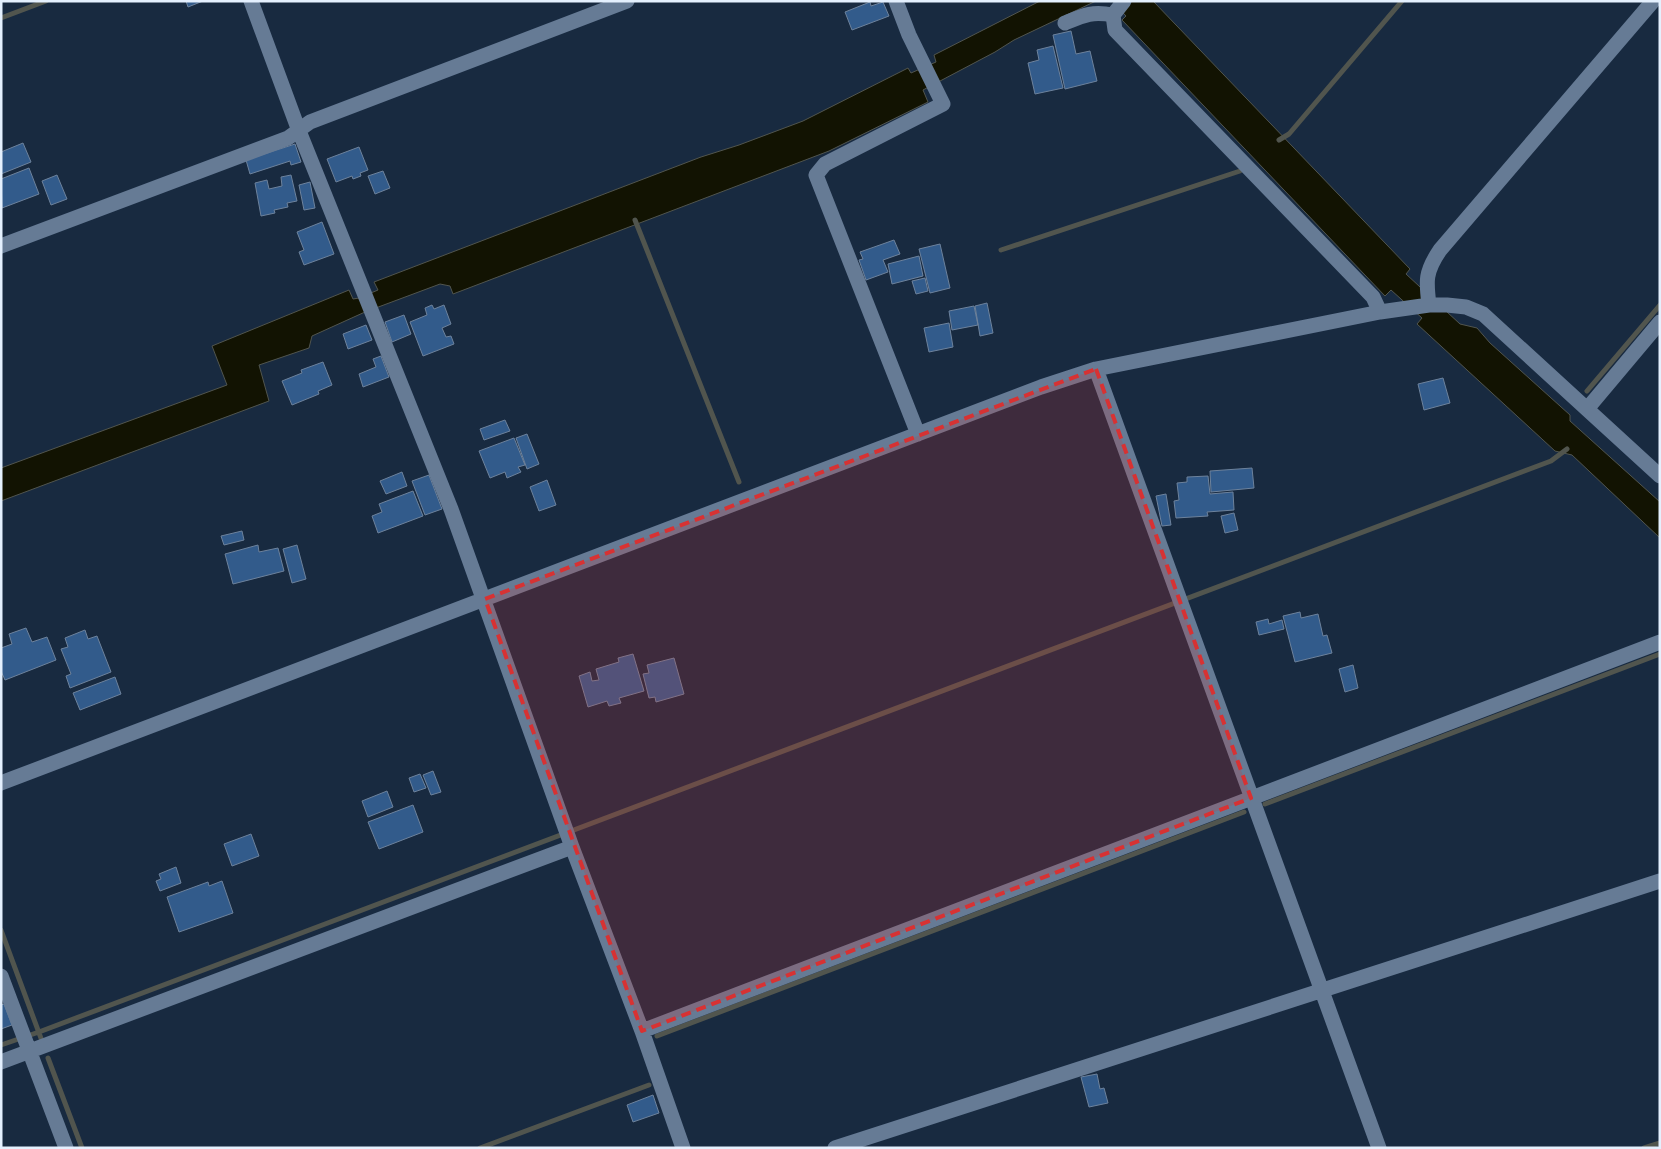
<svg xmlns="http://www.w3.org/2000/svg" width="1661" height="1149" viewBox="0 0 1661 1149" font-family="'Exo 2',sans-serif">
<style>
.water{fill:#121302;stroke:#51554e}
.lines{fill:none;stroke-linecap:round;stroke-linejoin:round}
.stream{stroke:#51554e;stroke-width:5}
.building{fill:#325b8b;stroke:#6d829c}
.minor{stroke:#667b95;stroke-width:15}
.marked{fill:#d73233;fill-opacity:0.2;stroke:#d73233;stroke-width:4;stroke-dasharray:10 6;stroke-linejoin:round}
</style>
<rect width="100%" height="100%" fill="#182a40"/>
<path class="water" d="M1040,1H1096L1014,40L995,52L923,90L928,102L829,151L453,294L450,286L440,284L365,312L312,336L309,348L259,365L269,401L1,501V468L227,385L212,346L349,290L353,299L359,298L378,290L374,282L701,157L739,145L803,121L908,68L911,73L936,62L934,55Z
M1112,1H1153L1410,269L1406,274L1460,324L1477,328L1490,343L1570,415V421L1660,502V538L1572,455L1555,451L1417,324L1422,318L1391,290L1385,296L1122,20L1126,16Z"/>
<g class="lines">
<path class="stream" d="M1,18L46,1
M1279,140L1289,134L1402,1
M635,220L739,482
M1001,250L1240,171
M1587,391L1660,305
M1265,804L1660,654
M1,930L42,1041
M657,1036L1244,812
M1,1045L39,1032L1551,461L1567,449
M48,1058L82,1148
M480,1148L649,1085
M1644,1148L1660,1143"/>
</g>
<path class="building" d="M186,1H203L188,7Z
M870,2L871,6L883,2L889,16L852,30L845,12Z
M1071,31L1076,54L1090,51L1097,81L1065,89L1053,35Z
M1053,46L1063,88L1035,94L1028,63L1039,60L1037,50Z
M23,143L31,162L1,174V152Z
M295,144L301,162L291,165L290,161L250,174L246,160Z
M359,147L368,170L360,173L361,176L353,179L352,176L336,182L327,159Z
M29,168L39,194L2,208L1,179Z
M383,171L390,188L375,194L368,176Z
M57,175L67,199L51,205L42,181Z
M291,175L297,201L287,203L288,207L274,210L275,213L261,216L255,183L267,180L269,189L282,186L281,177Z
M310,182L315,208L304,210L299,185Z
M322,222L334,254L304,265L299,252L304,250L297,232Z
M894,240L900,254L883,260L888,272L866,280L859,260L863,259L860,252Z
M940,244L950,288L930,293L919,249Z
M919,256L923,276L892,284L888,264Z
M925,278L928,291L916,294L912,281Z
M987,303L993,333L980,336L975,306Z
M432,305L434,309L444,305L451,324L442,328L446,337L451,336L454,344L423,356L410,322L427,315L425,308Z
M974,306L978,325L952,330L949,311Z
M404,315L411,334L392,342L385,322Z
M949,323L953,347L929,352L924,328Z
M366,325L372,340L348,349L343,334Z
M381,356L389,377L363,387L359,374L376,367L373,359Z
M323,362L332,385L318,391L319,394L292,405L282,381L302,373L301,370Z
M1443,378L1450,403L1424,410L1418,384Z
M505,420L510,431L484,440L480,429Z
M527,434L539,464L527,469L516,438Z
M514,438L525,465L518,467L521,472L507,478L505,472L490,478L479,451Z
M1252,468L1254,488L1211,492L1210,471Z
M402,472L407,486L386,494L380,481Z
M429,475L442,509L425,515L412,481Z
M1208,476L1210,494L1233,492L1234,510L1207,512L1208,516L1176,518L1174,501L1179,500L1177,483L1187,482V477Z
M547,480L556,505L539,511L530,487Z
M413,491L423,516L378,533L372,516L382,512L379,504Z
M1166,494L1171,525L1162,526L1156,496Z
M1234,513L1238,530L1225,533L1221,516Z
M242,531L244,540L224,545L221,536Z
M258,545L259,552L278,548L284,571L233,584L225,554Z
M297,545L306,579L292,583L283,549Z
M1300,612L1301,618L1318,614L1323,636L1327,635L1332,653L1295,662L1283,616Z
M1268,619L1269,624L1282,620L1284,629L1259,635L1256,622Z
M26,628L32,642L47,637L56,660L5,680L1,671V648L12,644L9,634Z
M85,630L88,639L97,636L111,672L70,688L66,676L71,674L61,649L68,647L65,638Z
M633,654L644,691L619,698L621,703L609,706L607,701L588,707L579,676L590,672L592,681L599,680L596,669L619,662L618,658Z
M674,658L684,694L656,702L655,697L649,698L643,674L649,673L647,665Z
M1353,665L1358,688L1345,692L1339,669Z
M115,677L121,694L80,710L73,693Z
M433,771L441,792L431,795L423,775Z
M420,774L426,788L414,792L409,778Z
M387,791L393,807L368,817L362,801Z
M413,805L423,832L379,849L368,822Z
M251,834L259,856L232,866L224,844Z
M176,867L181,883L160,891L156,881L161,879L159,874Z
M222,881L233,913L179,932L167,897L208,882L209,886Z
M4,1004L12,1025L1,1029V1005Z
M1097,1074L1100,1089L1104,1088L1108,1103L1089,1107L1081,1077Z
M653,1095L659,1113L633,1122L627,1105Z"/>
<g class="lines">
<path class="minor" d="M251,1L299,131L451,509L572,847L642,1031L683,1148
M896,1L909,35L943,104L825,164L816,175L918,434
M1124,1L1113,15L1115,30L1373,297L1380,312
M1065,23C1084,15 1092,11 1113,15
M1,246L288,138L310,122L627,1
M1429,305C1426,281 1425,272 1440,250L1653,1
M1096,369L1379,1148
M1587,409L1660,322
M1,783L1041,387L1096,369L1380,312L1429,305H1447L1466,307L1483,314L1660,476
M1,976L66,1148
M642,1031L1660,642
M1,1062L572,847
M835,1148L1660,881"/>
</g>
<path class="marked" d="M1096,369L1251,798L642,1031L485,599Z"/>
<rect width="1661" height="1149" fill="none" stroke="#e4f0fe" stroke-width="5"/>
</svg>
